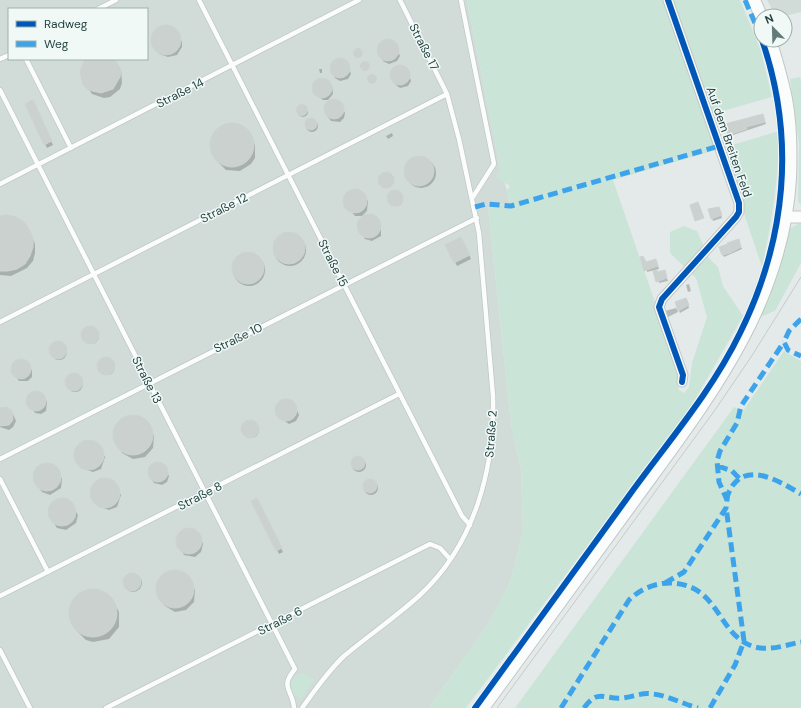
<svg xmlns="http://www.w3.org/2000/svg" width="801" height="708" viewBox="0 0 801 708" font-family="'DM Sans',sans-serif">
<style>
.built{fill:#d1dcd9;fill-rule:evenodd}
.green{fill:#cbe4d8}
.shadow{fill:#0003}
.building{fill:#cad1cf;stroke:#ccd3d2}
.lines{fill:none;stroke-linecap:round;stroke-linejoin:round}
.service-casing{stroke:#c1c7c6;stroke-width:6}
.minor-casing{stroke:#c1c7c6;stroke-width:11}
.tertiary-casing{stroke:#c1c7c6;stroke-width:13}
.secondary-casing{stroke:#bfc7c6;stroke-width:14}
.service{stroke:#fbfcfc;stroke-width:4.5}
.minor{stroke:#fbfcfc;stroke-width:9}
.tertiary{stroke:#fbfcfc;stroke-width:11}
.secondary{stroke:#fbfcfc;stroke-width:12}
.tram{stroke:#c6cbca;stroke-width:1}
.quiet{stroke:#3da4ec;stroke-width:5;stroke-dasharray:10 5;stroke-linecap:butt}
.cycleway-casing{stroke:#f1f9f7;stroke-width:8}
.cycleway{stroke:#0057b8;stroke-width:6}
.labels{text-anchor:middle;stroke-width:3;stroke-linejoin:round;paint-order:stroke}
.street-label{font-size:12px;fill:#1f3f3d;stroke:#f1f9f7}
</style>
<rect width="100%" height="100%" fill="#e4eae9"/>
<path class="built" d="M0,0H467L500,168L507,190L509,203L488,207L511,424L521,470L523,531L511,580L489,623L429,708H0ZM9,9H147V59H9Z
M767,0H801V12L785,16H776Z"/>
<path class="green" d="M467,0H740L761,51L772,97L712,114L719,149L613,180L680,375L677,380L679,390L684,393L689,387L692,363L707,317L696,278L670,253V232L684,226L697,231L709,258L718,267L723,286L743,316L689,410L466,708H429L489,623L511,580L523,531L521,470L511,424L488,207L509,203L507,190L510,186L496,177L500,168Z
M800,77L801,81V205L798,202L799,144L790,79Z
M779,131C779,177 772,221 762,267L722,148Z
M801,222V263L775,311L758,318L788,230Z
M784,351L801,361V708H515L734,407L743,411Z
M301,673L306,674L314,680L301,699L294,695C287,686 290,677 301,673Z"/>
<path class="shadow" d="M166,26L175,29L182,42V47L177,55L168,57L159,54L152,41L154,32L157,29Z
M388,41L394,43L400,56L397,61L389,64L383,61L378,51L382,43Z
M354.5 54a3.5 3.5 0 1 1 7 0a3.5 3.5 0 1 1-7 0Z
M88,59H112L118,65L121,70L122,83L120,89L110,97L104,98L92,94L85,84L81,78L82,66Z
M342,59L348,65L351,74L348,79L340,81L335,78L331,66L334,61Z
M362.5 66a3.5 3.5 0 1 1 7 0a3.5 3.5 0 1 1-7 0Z
M402,66L408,72L411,81L408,86L400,88L396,85L391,73L394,68Z
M319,69H322V73H320Z
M368.5 79a3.5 3.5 0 1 1 7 0a3.5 3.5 0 1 1-7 0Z
M319,79H325L332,86L333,94L328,100H323L316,94L314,85Z
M330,101L338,102L345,113L344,118L340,122L331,121L325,113L326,105Z
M26,105H34L53,145L47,148Z
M298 112a5 5 0 1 1 10 0a5 5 0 1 1-10 0Z
M763,115L766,124L730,136L729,134Z
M306 126a6 6 0 1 1 12 0a6 6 0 1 1-12 0Z
M238,125L249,133L255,145V158L251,164L240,171L226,170L216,160L213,154L212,141L214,134L224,126Z
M392,133L393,136L388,139L386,136Z
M406 173a15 15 0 1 1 30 0a15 15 0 1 1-30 0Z
M379 181a7 7 0 1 1 14 0a7 7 0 1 1-14 0Z
M353,190L360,191L368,201L367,211L362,216H355L345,204V197Z
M389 199a7 7 0 1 1 14 0a7 7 0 1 1-14 0Z
M709,210L720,211L722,218L713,221Z
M374,216L381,225V236L372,241L365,239L361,233L359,229V222L364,217Z
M0,217L29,230L35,244V253L33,261L27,268L11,276L0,275Z
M274 250a16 16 0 1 1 32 0a16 16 0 1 1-32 0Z
M463,242L471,259L457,266L447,246Z
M739,242L742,249L724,257L720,248Z
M233 270a16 16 0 1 1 32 0a16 16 0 1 1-32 0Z
M657,262L659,269L647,272L646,263Z
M657,273H665L668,281L659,283Z
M689,284L691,291L688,292L686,285Z
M687,301L689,308L680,313L676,303Z
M676,308L678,312L668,317L665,311Z
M83 336a8 8 0 1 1 16 0a8 8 0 1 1-16 0Z
M51 352a8 8 0 1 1 16 0a8 8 0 1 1-16 0Z
M99 367a8 8 0 1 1 16 0a8 8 0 1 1-16 0Z
M18,361L26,362L32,371V377L28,381H19L13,373V364Z
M67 384a8 8 0 1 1 16 0a8 8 0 1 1-16 0Z
M36,392L42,393L47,402L46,411L41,414L35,413L28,402L29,396Z
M286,399L293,401L299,415L296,421L289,424L279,417L276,407L280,401Z
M0,410L12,412L16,421L13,427L9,430L0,427Z
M127,417H139L144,420L154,436L153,448L145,457L133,459L122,453L116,442L115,430L117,425Z
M243 430a8 8 0 1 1 16 0a8 8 0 1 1-16 0Z
M87,441L95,442L105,457L101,469L93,472L81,468L75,457L77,448Z
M352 465a7 7 0 1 1 14 0a7 7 0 1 1-14 0Z
M154,463L162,464L169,476L167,482L162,485L154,483L148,473L149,467Z
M44,464L56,467L62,479L61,488L50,495L42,492L34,481V472Z
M103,479L111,480L121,495L117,507L109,510L98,506L91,495L93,486Z
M364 488a7 7 0 1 1 14 0a7 7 0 1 1-14 0Z
M59,499L71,503L78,515L76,523L66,530L57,528L50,517V508Z
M253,501L258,503L283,552L279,554Z
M187,530L197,533L203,544L201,552L195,557L184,555L177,540L180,533Z
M169,572H181L186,575L195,590L194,602L186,610L175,612L165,606L161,601L157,590L160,579Z
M124 583a9 9 0 1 1 18 0a9 9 0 1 1-18 0Z
M93,589L100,590L113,600L119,612V627L109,639L93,642L86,640L75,629L72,623L70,608L78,595Z"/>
<path class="building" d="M151 40a15 15 0 1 1 30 0a15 15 0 1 1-30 0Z
M377 50a11 11 0 1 1 22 0a11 11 0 1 1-22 0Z
M353.5 53a4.5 4.5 0 1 1 9 0a4.5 4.5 0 1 1-9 0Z
M330 68a10 10 0 1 1 20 0a10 10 0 1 1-20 0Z
M115,59L121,71L120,77L113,89L101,93L88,90L83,85L80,72L85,59Z
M360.5 66a4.5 4.5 0 1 1 9 0a4.5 4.5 0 1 1-9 0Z
M390 75a10 10 0 1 1 20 0a10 10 0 1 1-20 0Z
M367.5 79a4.5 4.5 0 1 1 9 0a4.5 4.5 0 1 1-9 0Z
M312 88a10 10 0 1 1 20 0a10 10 0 1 1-20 0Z
M324 109a10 10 0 1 1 20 0a10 10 0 1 1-20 0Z
M33,100L52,141L44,145L25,104Z
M296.5 110a5.5 5.5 0 1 1 11 0a5.5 5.5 0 1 1-11 0Z
M763,114L765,122L746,127L744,119Z
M305 124a6 6 0 1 1 12 0a6 6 0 1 1-12 0Z
M744,119L747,129L728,135L725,124Z
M210 145a22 22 0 1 1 44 0a22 22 0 1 1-44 0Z
M404 171a15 15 0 1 1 30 0a15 15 0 1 1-30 0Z
M378 180a8 8 0 1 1 16 0a8 8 0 1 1-16 0Z
M343 201a12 12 0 1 1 24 0a12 12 0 1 1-24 0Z
M387 198a8 8 0 1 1 16 0a8 8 0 1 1-16 0Z
M698,202L704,218L695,221L690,205Z
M719,207L722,215L711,219L708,209Z
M357 226a12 12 0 1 1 24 0a12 12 0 1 1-24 0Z
M7,215L16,217L24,222L29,229L33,238V247L30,256L25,264L17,269L8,271H0V216Z
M273 248a16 16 0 1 1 32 0a16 16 0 1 1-32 0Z
M461,237L470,255L454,263L445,245Z
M739,239L741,247L730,253L727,243Z
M728,244L730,253L722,255L719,247Z
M232 268a16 16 0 1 1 32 0a16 16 0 1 1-32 0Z
M643,256L646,262L656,259L658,266L644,271L640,257Z
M657,270V272L665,270L667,278L656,282L653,271Z
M686,298L689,305L678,311L675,302Z
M81 335a9 9 0 1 1 18 0a9 9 0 1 1-18 0Z
M49 350a9 9 0 1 1 18 0a9 9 0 1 1-18 0Z
M97 366a9 9 0 1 1 18 0a9 9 0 1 1-18 0Z
M11 369a10 10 0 1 1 20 0a10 10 0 1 1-20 0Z
M65 382a9 9 0 1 1 18 0a9 9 0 1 1-18 0Z
M26 401a10 10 0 1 1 20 0a10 10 0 1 1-20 0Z
M275 410a11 11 0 1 1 22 0a11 11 0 1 1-22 0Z
M7,407L12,411L13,420L9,425L0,426V408Z
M113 435a20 20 0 1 1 40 0a20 20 0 1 1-40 0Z
M241 429a9 9 0 1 1 18 0a9 9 0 1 1-18 0Z
M74 455a15 15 0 1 1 30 0a15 15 0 1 1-30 0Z
M351 463a7 7 0 1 1 14 0a7 7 0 1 1-14 0Z
M148 472a10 10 0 1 1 20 0a10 10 0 1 1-20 0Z
M33 477a14 14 0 1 1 28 0a14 14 0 1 1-28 0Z
M90 493a15 15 0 1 1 30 0a15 15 0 1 1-30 0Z
M363 486a7 7 0 1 1 14 0a7 7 0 1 1-14 0Z
M48 512a14 14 0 1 1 28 0a14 14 0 1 1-28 0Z
M257,498L282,548L276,551L251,501Z
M176 541a13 13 0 1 1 26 0a13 13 0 1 1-26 0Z
M156 589a19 19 0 1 1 38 0a19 19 0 1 1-38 0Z
M123 582a9 9 0 1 1 18 0a9 9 0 1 1-18 0Z
M69 613a24 24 0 1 1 48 0a24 24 0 1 1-48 0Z"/>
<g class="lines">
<defs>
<path id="service" d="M199,0L462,516L470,525
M461,0L494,164L473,197
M98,9L116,0
M0,59L9,55
M26,59L71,148
M0,90L295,669C279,688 293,690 294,708
M0,184L359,0
M0,322L447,94
M0,459L477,218
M0,479L48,572
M0,596L399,394
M0,650L30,708
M106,708L430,544L440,548L450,559
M302,708C315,690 328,671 344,656C369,635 396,617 420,595C475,544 495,468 493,396L479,233L459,139L447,94L400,0"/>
<path id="minor" d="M668,0L739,203V212L736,217L662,299L659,307L683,375L682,382"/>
<path id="tertiary" d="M786,217H801"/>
<path id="secondary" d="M754,0L761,16
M483,708C534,638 585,568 636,498C708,399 782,306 790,179C791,153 791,125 786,99C782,79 776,59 770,40"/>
</defs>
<use href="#service" class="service-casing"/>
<use href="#minor" class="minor-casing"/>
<use href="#tertiary" class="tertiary-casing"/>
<use href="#secondary" class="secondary-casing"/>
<use href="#service" class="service"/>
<use href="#minor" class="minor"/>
<use href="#tertiary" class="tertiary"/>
<use href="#secondary" class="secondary"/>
<path class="tram" d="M497,708L715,410L753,354L801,277"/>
<path class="quiet" d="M745,0L761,37
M475,207L486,204L511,206L719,146
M801,319L789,331L784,342L788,350L801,356
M718,466L732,471L740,479
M727,500C727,494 730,490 733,485C750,462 782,483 801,494
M665,583L684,572L726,508L727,500L719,482L717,461L720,451L737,423L741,406L784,342
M561,708L629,600C640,589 655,583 670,583C721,584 716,636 755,647C770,651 786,645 801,642
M584,708C598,688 604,700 623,698C633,697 642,692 653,694C669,696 683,704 698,708
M710,708L735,665L744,641L726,507"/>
<defs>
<path id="cycleway" d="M668,0L739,203V212L736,217L662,299L659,307L683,375L682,382
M475,708C526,638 577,568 628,497C666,444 711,393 740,333C786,240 796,139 762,40"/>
</defs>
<use href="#cycleway" class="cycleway-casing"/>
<use href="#cycleway" class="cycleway"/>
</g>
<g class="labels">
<g class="street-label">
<text transform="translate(424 47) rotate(63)" y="4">Straße 17</text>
<text transform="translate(180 93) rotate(-27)" y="4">Straße 14</text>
<text transform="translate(729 142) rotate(71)" y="4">Auf dem Breiten Feld</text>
<text transform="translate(224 208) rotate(-27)" y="4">Straße 12</text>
<text transform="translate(333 263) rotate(63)" y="4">Straße 15</text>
<text transform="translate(238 338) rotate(-26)" y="4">Straße 10</text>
<text transform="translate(147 380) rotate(63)" y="4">Straße 13</text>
<text transform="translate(491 434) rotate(-86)" y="4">Straße 2</text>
<text transform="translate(200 496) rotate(-27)" y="4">Straße 8</text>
<text transform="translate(280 621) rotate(-27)" y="4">Straße 6</text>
</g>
</g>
<rect x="8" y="8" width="140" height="52" fill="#f1f9f7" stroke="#9dafad"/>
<rect x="16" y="21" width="20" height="6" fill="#0057b8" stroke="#9dafad"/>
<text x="44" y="28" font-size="12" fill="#1f3f3d">Radweg</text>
<rect x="16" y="41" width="20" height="6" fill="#3da4ec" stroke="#9dafad"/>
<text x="44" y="48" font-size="12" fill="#1f3f3d">Weg</text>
<g transform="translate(773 28) rotate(337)"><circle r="19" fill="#f1f9f7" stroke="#9dafad"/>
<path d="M0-3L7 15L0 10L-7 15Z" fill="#647b79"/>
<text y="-6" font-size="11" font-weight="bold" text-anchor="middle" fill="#1f3f3d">N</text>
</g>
</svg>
